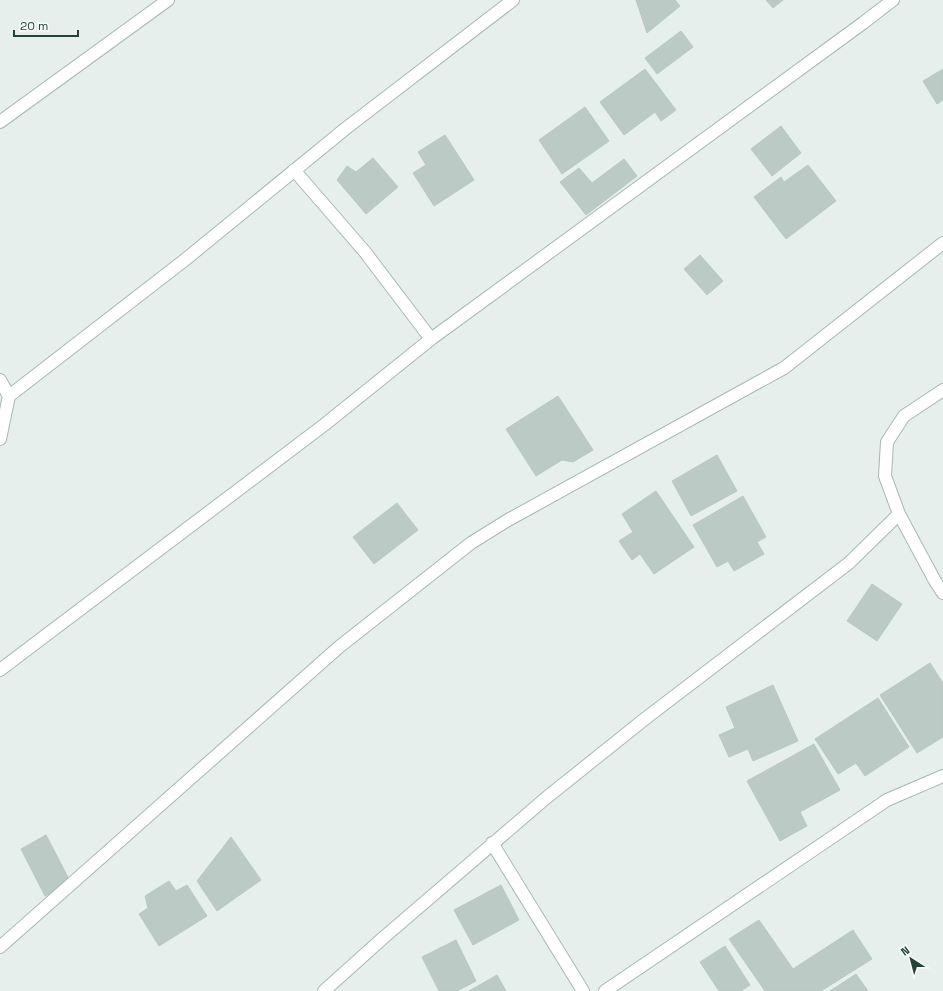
<svg xmlns="http://www.w3.org/2000/svg" width="943" height="991" viewBox="0 0 943 991" font-family="'Space Grotesk',sans-serif">
<style>
.building{fill:#bbcac4;stroke:#b8c9c2}
.lines{fill:none;stroke-linecap:round;stroke-linejoin:round}
.street-casing{stroke:#a8b8b2;stroke-width:14}
.street{stroke:#fff;stroke-width:12}
</style>
<rect width="100%" height="100%" fill="#e6efeb"/>
<path class="building" d="M636,0H675L680,6L647,33Z
M766,0H783L773,8Z
M681,31L693,47L657,74L645,58Z
M645,69L676,110L661,121L655,112L624,135L600,102Z
M943,69V100L937,104L923,81Z
M585,107L609,141L562,174L539,140Z
M781,126L801,153L772,176L751,149Z
M445,135L474,180L434,206L413,173L426,165L418,152Z
M373,158L398,187L366,214L337,180L347,166L356,172Z
M624,159L637,176L586,215L560,182L579,168L592,183Z
M808,165L836,201L786,239L754,197L781,177L784,182Z
M700,255L723,281L707,295L684,269Z
M558,396L593,450L573,462L562,460L536,476L506,429Z
M717,455L737,491L691,516L672,481Z
M656,491L694,547L654,574L640,554L632,560L619,541L633,532L622,514Z
M743,496L766,537L757,542L764,554L734,571L728,561L717,567L693,525Z
M397,503L418,530L374,564L353,537Z
M872,584L902,604L877,641L847,621Z
M930,663L943,683V737L917,753L880,695Z
M773,685L798,741L753,761L748,749L729,757L719,735L735,728L726,707Z
M878,698L909,747L865,776L856,763L838,774L815,739Z
M814,744L840,790L800,812L807,826L780,841L747,781Z
M46,835L71,883L45,896L21,849Z
M231,837L261,880L217,911L197,881Z
M169,881L176,891L187,885L207,916L159,946L139,914L148,908L145,896Z
M501,885L519,920L473,945L454,910Z
M759,920L793,969L853,930L872,959L821,991H765L729,939Z
M456,940L476,981L457,991H439L422,957Z
M725,946L750,985L741,991H719L700,962Z
M856,974L868,991H830Z
M497,975L506,991H469Z"/>
<g class="lines">
<defs>
<path id="street" d="M0,122L168,0
M294,170L365,252L431,339
M0,380L9,396L0,439
M943,390L904,416L887,442L885,476L899,514L935,581L943,593
M9,396L186,259L345,129L513,0
M0,670L324,425L431,339L863,23L893,0
M492,843L583,991
M0,947L339,647L471,543L508,520L784,368L943,243
M324,991L383,938L546,798L646,718L849,563L899,514
M605,991L887,800L943,776"/>
</defs>
<use href="#street" class="street-casing"/>
<use href="#street" class="street"/>
</g>
<g transform="translate(911 959) rotate(324)" stroke="#f7fbf9" stroke-width="3" paint-order="stroke">
<path d="M0-3L7 15L0 10L-7 15Z" fill="#24423a"/>
<text y="-6" font-size="11" font-weight="bold" text-anchor="middle" fill="#24423a">N</text>
</g>
<path d="M14 30v6h64v-6" fill="none" stroke="#24423a" stroke-width="2"/>
<text x="20" y="30" font-size="12" fill="#24423a" stroke="#f7fbf9" stroke-width="3" paint-order="stroke">20 m</text>
</svg>
